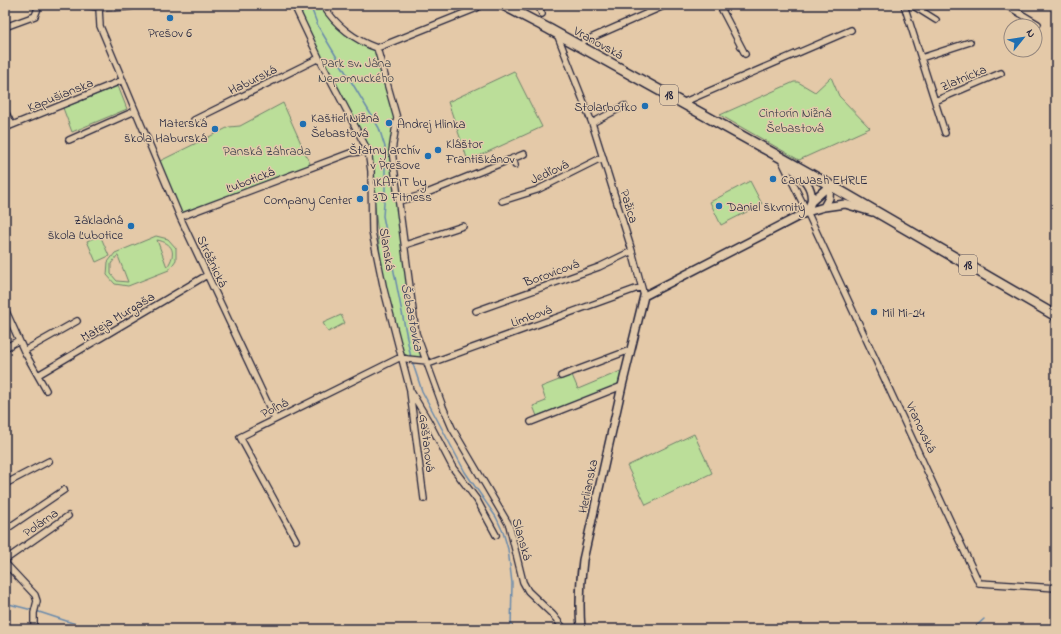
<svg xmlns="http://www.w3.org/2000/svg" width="1061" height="634" viewBox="0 0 1061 634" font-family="'Indie Flower',sans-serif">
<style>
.green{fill:#bbde99;stroke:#6e806a;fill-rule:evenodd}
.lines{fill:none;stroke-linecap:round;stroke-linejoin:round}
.stream{stroke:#698aac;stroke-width:1.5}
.minor-casing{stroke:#22223b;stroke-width:8}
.tertiary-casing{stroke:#22223b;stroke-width:10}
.primary-casing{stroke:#22223b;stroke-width:12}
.minor{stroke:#e2caab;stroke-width:5.5}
.tertiary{stroke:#e2caab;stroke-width:7}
.primary{stroke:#e2caab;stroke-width:9}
.poi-dot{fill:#1f6fb2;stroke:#e2caab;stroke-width:1.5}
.labels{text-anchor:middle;stroke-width:3;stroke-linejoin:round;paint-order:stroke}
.shield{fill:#e2caab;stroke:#5c545d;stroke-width:1}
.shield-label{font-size:12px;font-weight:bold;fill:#22223b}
.poi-label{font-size:13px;fill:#22223b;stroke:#e2caab;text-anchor:start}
.street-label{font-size:13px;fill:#22223b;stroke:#e2caab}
.park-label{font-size:13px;fill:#393e49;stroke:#e2caab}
.water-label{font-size:14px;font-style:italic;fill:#343c57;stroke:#e2caab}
</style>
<rect width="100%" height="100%" fill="#e4c9a8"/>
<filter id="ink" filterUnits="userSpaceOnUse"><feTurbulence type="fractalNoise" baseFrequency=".025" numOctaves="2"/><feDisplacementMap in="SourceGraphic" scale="8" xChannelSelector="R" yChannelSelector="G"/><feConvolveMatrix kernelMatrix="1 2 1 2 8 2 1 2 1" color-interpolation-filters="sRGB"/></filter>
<g filter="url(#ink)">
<path class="green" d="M296,5H327L337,22L352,35L379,48L395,108L392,151L413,310L426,360L403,358L382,272L369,152L331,81Z
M514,71L542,127L468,161L448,102Z
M831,77L839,96L870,128L799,160L720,115L794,82H798L815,92Z
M118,86L127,109L72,132L63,108Z
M283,103L312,168L180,217L158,162L229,127L240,126Z
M750,181L762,204L721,225L710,202Z
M100,235L109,256L96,262L87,241Z
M156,236L168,239L176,248V260L169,270L128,286L115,284L107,275L108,262L115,253ZM157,240C173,243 177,253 167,267ZM117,256H118L128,282L117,281L111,274V264Z
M341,315L345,323L328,332L323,323Z
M628,368L625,382L537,416L533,406L546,401L541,387L572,375L578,389Z
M694,434L712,473L646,505L627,466Z"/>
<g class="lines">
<path class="stream" d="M310,5L318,26L379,128L385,147V191L383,216L411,358
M412,361L422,391L440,425L465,472L496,517L503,532L508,549L512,583L511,629
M5,603L32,610
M36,611L91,629
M973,629L984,619"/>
<defs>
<path id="minor" d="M85,5C104,9 121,9 139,5
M98,5L99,8L100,26L180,217L275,419
M294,5L319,58L368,151L371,171L372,232L384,290L410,390L429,422L453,468L477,500L496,535
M323,5C335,25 356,41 377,48L397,118L392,151L416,333L443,407L452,428L509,525L523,582L528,591L553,615L564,629
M538,5L542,14
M718,5L721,8L745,54
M904,5L921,58L970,42
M912,5L936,20
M1006,5L1038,24
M5,27L35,16L38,8L42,5
M557,34L592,123L632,251L644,296
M584,41L666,5
M377,48L477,8
M921,58L945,133
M935,101L1001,73
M682,103L851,30
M5,111L12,125
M194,120L319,58
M592,123L624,106
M5,128L123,80
M69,140L135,111
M513,158L515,165
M781,159L810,218L979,583L1056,588
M399,201L422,195L524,154
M502,201L537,190L603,157
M180,217L350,153L368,151
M405,245L463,226
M5,309L24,351L46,390
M476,311L599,267L632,251
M5,348L19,340
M24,351L77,321
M428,364L641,287
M38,375L207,275
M561,376L630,350
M410,392L424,499
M531,422L622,386
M5,484L49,461
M5,530L64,490
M296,540L240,437L401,357L407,359L427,361
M5,560L68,516
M5,563L35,595L37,601L34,613V629"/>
<path id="tertiary" d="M788,165C799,175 814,184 811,202
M824,207L845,204L872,212
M807,212L811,202L830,185
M581,629C579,605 580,583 583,560L622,386L644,296L807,212L824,207L829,198L830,185"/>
<path id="primary" d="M503,5L549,29L830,185L1056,316"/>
</defs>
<use href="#minor" class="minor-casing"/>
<use href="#tertiary" class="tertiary-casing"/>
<use href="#primary" class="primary-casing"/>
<use href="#minor" class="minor"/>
<use href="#tertiary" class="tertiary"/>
<use href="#primary" class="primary"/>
</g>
</g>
<g class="poi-dot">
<circle cx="170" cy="18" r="4"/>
<circle cx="645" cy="106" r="4"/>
<circle cx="389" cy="123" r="4"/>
<circle cx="303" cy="124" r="4"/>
<circle cx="215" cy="129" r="4"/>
<circle cx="438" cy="150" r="4"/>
<circle cx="428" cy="156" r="4"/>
<circle cx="773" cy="179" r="4"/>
<circle cx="365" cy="188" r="4"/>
<circle cx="360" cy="199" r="4"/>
<circle cx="719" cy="206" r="4"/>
<circle cx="131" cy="226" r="4"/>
<circle cx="874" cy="312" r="4"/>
</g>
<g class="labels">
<g class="shield">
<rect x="660" y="85" width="18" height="20" rx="3"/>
<rect x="959" y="255" width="18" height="20" rx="3"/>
</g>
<g class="shield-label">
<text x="669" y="99">18</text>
<text x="968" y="269">18</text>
</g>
<g class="poi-label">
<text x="170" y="37" text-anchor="middle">Prešov 6</text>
<text x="637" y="111" text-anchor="end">Stolarbotko</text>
<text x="311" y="122">Kaštieľ Nižná<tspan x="311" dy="15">Šebastová</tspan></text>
<text x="207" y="127" text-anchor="end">Materská<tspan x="207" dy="15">škola Haburská</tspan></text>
<text x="397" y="128">Andrej Hlinka</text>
<text x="446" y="148">Kláštor<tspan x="446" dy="15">Františkánov</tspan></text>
<text x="420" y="154" text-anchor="end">Štátny archív<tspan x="420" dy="15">v Prešove</tspan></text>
<text x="781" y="184">CarWash EHRLE</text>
<text x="373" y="186">IKAFIT by<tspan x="373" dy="15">3D Fitness</tspan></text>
<text x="352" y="204" text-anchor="end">Company Center</text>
<text x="727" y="211">Daniel škvrnitý</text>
<text x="123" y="224" text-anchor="end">Základná<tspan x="123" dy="15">škola Ľubotice</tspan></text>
<text x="882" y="317">Mil Mi-24</text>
</g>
<g class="street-label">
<text transform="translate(599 42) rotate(29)" y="5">Vranovská</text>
<text transform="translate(963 77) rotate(-23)" y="5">Zlatnícka</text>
<text transform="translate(252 79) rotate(-26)" y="5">Haburská</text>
<text transform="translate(60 94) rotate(-22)" y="5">Kapušianska</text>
<text transform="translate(549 171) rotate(-25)" y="5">Jedľová</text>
<text transform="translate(250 179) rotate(-21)" y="5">Ľubotická</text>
<text transform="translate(630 206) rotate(73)" y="5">Pažica</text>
<text transform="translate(388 249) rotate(81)" y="5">Slanská</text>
<text transform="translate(213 261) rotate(65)" y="5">Strážnická</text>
<text transform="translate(551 272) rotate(-20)" y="5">Borovicová</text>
<text transform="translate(531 315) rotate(-20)" y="5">Limbová</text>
<text transform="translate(117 316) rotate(-31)" y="5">Mateja Murgaša</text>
<text transform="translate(274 407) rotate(-27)" y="5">Poľná</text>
<text transform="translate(922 427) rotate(65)" y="5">Vranovská</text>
<text transform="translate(428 443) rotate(83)" y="5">Gaštanová</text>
<text transform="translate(587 486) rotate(-78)" y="5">Herlianska</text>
<text transform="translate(40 522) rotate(-35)" y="5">Polárna</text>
<text transform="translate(523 539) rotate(74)" y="5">Slanská</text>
</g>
<g class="park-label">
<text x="356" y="67">Park sv. Jána<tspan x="356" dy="15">Nepomuckého</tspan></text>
<text x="795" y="117">Cintorín Nižná<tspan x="795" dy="15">Šebastová</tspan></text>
<text x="267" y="155">Panská Záhrada</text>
</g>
<g class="water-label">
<text transform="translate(413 317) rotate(79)" y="5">Šebastovka</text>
</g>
</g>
<rect width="1061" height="634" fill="none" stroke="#e2caab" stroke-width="20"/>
<rect x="10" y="10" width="1041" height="614" fill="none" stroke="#22223b" stroke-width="1.5" filter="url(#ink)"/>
<g transform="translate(1023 38) rotate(60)"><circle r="19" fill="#e2caab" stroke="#95877e"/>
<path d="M0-3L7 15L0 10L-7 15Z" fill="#1f6fb2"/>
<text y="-6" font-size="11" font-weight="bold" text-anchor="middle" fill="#22223b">N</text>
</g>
</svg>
